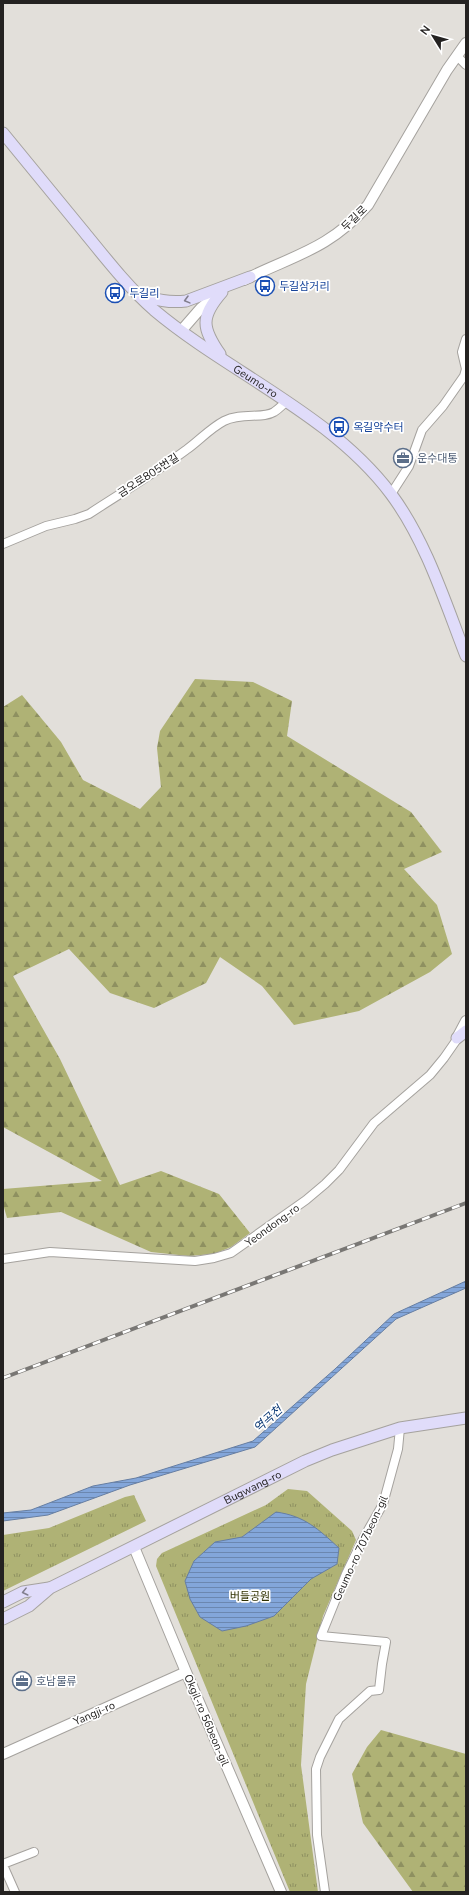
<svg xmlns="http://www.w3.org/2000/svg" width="469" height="1895" viewBox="0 0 469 1895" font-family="'Nunito Sans','Noto Sans KR',sans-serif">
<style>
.forest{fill:url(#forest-firs)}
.park{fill:url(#park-tufts)}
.water{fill:url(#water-rules);stroke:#667ea2}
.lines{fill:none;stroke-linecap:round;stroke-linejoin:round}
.minor-casing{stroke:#a5a29e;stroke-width:10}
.tertiary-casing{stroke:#a5a29e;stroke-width:12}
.secondary-casing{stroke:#a5a29e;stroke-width:13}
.minor{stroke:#fff;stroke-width:8}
.tertiary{stroke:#fff;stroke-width:10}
.secondary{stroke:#e0dcfa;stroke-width:11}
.rail-casing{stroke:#797774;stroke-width:4}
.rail{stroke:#fff;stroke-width:2.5;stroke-dasharray:8;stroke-linecap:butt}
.oneway{stroke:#827f8e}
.labels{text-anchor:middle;stroke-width:3.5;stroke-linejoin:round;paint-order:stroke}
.street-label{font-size:11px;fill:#242221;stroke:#fff}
.transit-label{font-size:11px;fill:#164399;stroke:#fff;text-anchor:start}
.service-label{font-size:11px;fill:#4e5e75;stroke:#fff;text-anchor:start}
.park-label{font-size:11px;fill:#303100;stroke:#fff}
.water-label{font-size:12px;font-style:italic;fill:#053471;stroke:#fff}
</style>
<defs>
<pattern id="forest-firs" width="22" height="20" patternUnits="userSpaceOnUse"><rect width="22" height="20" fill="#afb275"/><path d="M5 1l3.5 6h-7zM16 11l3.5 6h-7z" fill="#8e9060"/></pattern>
<pattern id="park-tufts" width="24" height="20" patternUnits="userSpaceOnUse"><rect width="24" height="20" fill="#afb275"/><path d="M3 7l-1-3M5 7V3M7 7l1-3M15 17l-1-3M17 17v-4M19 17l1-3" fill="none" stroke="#8e9060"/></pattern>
<pattern id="water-rules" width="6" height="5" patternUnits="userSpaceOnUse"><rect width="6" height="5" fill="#83a6da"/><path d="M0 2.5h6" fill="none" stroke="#6b87b0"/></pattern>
</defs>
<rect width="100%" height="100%" fill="#e2dfda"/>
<path class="forest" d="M195,679L253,682L292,701L287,736L411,812L442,852L404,869L437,905L452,954L430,972L359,1011L294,1025L262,986L220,957L206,983L154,1008L110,993L69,949L13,976L60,1059L120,1185L161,1171L219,1194L250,1233L231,1247L214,1254L188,1256L151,1252L61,1212L7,1218L3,1204V1189L102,1181L3,1127V707L22,695L61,742L83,780L140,809L161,787L157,748L160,731Z
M381,1730L466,1754V1892H413L363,1823L352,1774L367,1747Z"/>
<path class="park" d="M288,1489L307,1491L352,1531L356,1540L323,1616L306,1684L301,1765L318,1892H290L156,1566L157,1559L162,1553L266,1505Z
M134,1495L146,1521L3,1591V1535L49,1528L125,1497Z"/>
<path class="water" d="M466,1281V1288L396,1319L255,1447L130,1485L48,1515L3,1521V1513L31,1510L93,1486L136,1478L253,1441L335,1369L394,1314Z
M276,1512C305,1516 318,1529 339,1548L337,1564L311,1579L274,1616L246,1626L222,1631L200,1617L190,1599L185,1581L194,1561L215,1542L242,1537Z"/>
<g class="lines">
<defs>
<path id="minor" d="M457,56L466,65
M391,494L409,466L422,430L443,406L464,376L466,369L462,352L466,339
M3,544L46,526L75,519L89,514C121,493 155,473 186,450C199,441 209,429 224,421C241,412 263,419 274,412C279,409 282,405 286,402
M3,1259L50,1252L195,1261L214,1258L231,1253L306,1200L325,1184L339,1170L374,1123L430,1075L444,1058L460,1035
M3,1864L34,1852
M3,1865L15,1892
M325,1892L317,1835L316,1769L320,1757L339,1719L370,1691L379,1690L382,1664L386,1642L321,1636L346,1574L363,1539L383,1504L398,1449L400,1428"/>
<path id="tertiary" d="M244,280C294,255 328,250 368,205L447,70L466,43
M181,331L201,308L218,294
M457,1038L466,1021
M134,1547L186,1672L281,1892
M3,1754L186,1672"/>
<g id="secondary">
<path id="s1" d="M3,133C30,166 57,199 85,233C107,260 128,287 154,310C229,373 331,414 391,494C426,541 445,602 466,656"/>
<path d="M140,294C156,300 169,303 186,301L250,277"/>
<path d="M220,354C202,328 200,317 222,292"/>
<path d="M457,1038L466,1031"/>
<path d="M3,1602L23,1592L49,1588"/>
<path id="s2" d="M3,1619L29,1606L50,1588L305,1461L332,1450L400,1428L466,1418"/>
</g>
</defs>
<use href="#minor" class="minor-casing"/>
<use href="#tertiary" class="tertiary-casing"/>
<use href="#secondary" class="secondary-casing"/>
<use href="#minor" class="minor"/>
<use href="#tertiary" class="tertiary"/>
<use href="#secondary" class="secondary"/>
<defs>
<path id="rail" d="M3,1378L466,1203"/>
</defs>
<use href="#rail" class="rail-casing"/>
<use href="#rail" class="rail"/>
</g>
<defs><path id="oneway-chevron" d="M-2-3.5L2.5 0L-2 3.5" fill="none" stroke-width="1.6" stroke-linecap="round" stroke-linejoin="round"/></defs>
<g class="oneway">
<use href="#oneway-chevron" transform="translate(187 300) rotate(165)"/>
<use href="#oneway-chevron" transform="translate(25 1592) rotate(166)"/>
</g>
<defs>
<symbol id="bus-ring" viewBox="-11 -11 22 22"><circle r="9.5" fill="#fff" stroke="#1a4fb4" stroke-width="1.5"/><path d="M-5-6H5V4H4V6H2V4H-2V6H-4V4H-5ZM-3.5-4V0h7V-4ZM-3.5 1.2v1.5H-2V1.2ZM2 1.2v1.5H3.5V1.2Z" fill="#1a4fb4"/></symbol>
<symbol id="office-ring" viewBox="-11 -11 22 22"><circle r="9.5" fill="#fff" stroke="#5c6f8a" stroke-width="1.5"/><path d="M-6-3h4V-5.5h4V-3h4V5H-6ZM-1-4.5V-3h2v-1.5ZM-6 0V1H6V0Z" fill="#5c6f8a"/></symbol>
</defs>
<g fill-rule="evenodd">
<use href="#bus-ring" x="254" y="275" width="22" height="22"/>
<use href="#bus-ring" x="104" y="282" width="22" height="22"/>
<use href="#bus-ring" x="328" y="416" width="22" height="22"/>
<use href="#office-ring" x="392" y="447" width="22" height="22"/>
<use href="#office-ring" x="11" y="1670" width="22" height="22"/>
</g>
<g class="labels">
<g class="street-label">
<text transform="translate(354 218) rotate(-44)" y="4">두길로</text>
<text dy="4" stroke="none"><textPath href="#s1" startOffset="357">Geumo-ro</textPath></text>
<text transform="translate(148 475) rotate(-33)" y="4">금오로805번길</text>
<text transform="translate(272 1225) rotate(-36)" y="4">Yeondong-ro</text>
<text dy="4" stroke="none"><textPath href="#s2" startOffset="283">Bugwang-ro</textPath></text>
<text transform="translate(360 1548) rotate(-65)" y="4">Geumo-ro 707beon-gil</text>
<text transform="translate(94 1713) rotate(-24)" y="4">Yangji-ro</text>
<text transform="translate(207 1720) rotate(67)" y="4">Okgil-ro 56beon-gil</text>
</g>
<g class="transit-label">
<text x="279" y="290">두길삼거리</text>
<text x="129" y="297">두길리</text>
<text x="353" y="431">옥길약수터</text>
</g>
<g class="service-label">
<text x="417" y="462">운수대통</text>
<text x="36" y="1685">호남물류</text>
</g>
<g class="park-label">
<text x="250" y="1600">버들공원</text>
</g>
<g class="water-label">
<text transform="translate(268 1419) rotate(-42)" y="4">역곡천</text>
</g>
</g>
<rect width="469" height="1895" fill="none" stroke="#242221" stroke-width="8"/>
<g transform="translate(433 36) rotate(307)" stroke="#ffffff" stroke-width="3" paint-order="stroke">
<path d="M0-3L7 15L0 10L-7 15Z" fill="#242221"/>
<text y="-6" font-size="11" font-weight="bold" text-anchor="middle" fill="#242221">N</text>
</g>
</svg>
